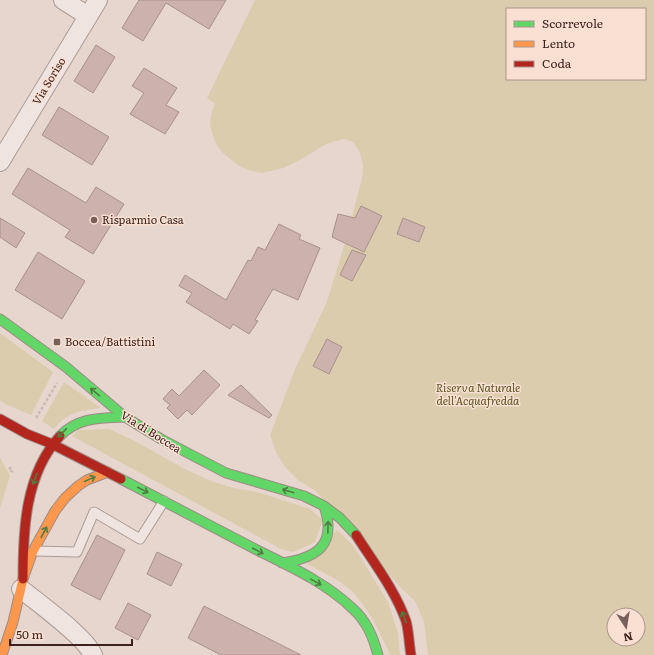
<svg xmlns="http://www.w3.org/2000/svg" width="654" height="655" viewBox="0 0 654 655" font-family="Literata,serif">
<style>
.green{fill:#dbccae;fill-rule:evenodd}
.building{fill:#cbb2ad;stroke:#a8918c}
.lines{fill:none;stroke-linecap:round;stroke-linejoin:round}
.lane-casing{stroke:#ac9c96;stroke-width:11}
.street-casing{stroke:#ac9c96;stroke-width:20}
.fast-casing{stroke:#9c8b86;stroke-width:11}
.slow-casing{stroke:#9c8b86;stroke-width:11}
.jam-casing{stroke:#9c8b86;stroke-width:11}
.path{stroke:#c7bbb6;stroke-width:2.5;stroke-dasharray:3 2;stroke-linecap:butt}
.lane{stroke:#efe4df;stroke-width:9}
.street{stroke:#efe4df;stroke-width:18}
.fast{stroke:#63d668;stroke-width:9}
.slow{stroke:#ff974d;stroke-width:9}
.jam{stroke:#b3261e;stroke-width:9}
.oneway{stroke:#507c42}
.poi-dot{fill:#78605b;stroke:#f9e0d2;stroke-width:1.5}
.labels{text-anchor:middle;stroke-width:3;stroke-linejoin:round;paint-order:stroke}
.street-label{font-size:11px;fill:#3c211d;stroke:#f9e0d2}
.poi-label{font-size:11px;fill:#3c211d;stroke:#f9e0d2;text-anchor:start}
.park-label{font-size:11px;font-style:italic;fill:#5a5521;stroke:#f9e0d2}
</style>
<rect width="100%" height="100%" fill="#e7d6cd"/>
<path class="green" d="M255,0H654V655H428L424,622L415,601L402,589L316,491L299,481L285,467L276,452L270,435L295,369L326,304L346,240L362,178L363,166L361,156L358,149L353,142L344,139L336,141L326,144L300,160L283,168L262,173L249,170L239,166L222,152L216,144L212,133L210,123L212,111L215,104L207,98ZM507,9H645V79H507ZM614,615H638V639H614Z
M0,333L53,372L31,415L5,404L0,400Z
M64,382L101,408C80,411 68,411 54,429L42,421Z
M109,429L131,439L185,469L211,481L234,488L257,492L310,509L323,520L315,542L293,552L281,549L72,436L78,430Z
M0,457L10,476L0,508Z
M337,530L353,545L388,602L398,633L400,655H390C382,635 364,600 347,587C335,578 321,571 307,564Z"/>
<path class="building" d="M139,0H226L209,29L166,3L143,41L122,28Z
M96,45L115,57L93,93L74,81Z
M144,68L177,88L166,105L179,112L165,134L130,114L144,93L132,86Z
M59,107L109,137L92,165L42,135Z
M28,168L86,203L96,187L124,204L93,254L65,237L70,230L12,194Z
M361,206L382,216L364,252L332,237L338,214L355,218Z
M0,218L25,233L16,248L0,237Z
M403,218L425,227L419,242L397,234Z
M279,224L301,235L299,239L320,248L298,300L273,289L255,320L258,321L249,334L233,324L230,329L186,302L192,293L179,286L185,275L226,300L248,260L251,261L258,247L265,250Z
M352,250L366,255L352,281L340,275Z
M38,252L85,281L62,319L15,290Z
M327,339L342,347L329,374L313,366Z
M204,370L220,385L192,415L187,410L178,419L167,408L170,405L163,399L172,389L179,396Z
M241,385L272,415L269,418L228,395Z
M97,535L125,550L100,600L71,585Z
M157,552L182,564L171,586L147,574Z
M128,603L151,615L138,640L115,628Z
M204,606L301,655H221L188,638Z"/>
<g class="lines">
<defs>
<path id="lane" d="M34,551L77,552L94,512L140,539L164,501"/>
<path id="street" d="M63,0L88,16
M0,162L98,0
M21,589C38,603 86,637 93,655"/>
<path id="fast" d="M0,319L66,367L125,417L161,439L226,473L304,496L324,506L340,518L356,535
M60,436C78,417 101,418 125,417
M121,479C167,503 213,527 259,551C291,567 326,583 352,608C367,621 373,637 378,655
M282,563C318,558 337,544 324,506"/>
<path id="slow" d="M2,655L13,622L23,579L33,551L55,511L65,498L78,486L87,480L108,472"/>
<path id="jam" d="M0,419L27,434L52,444L121,479
M356,535C374,563 395,590 406,621C409,632 409,644 411,655
M23,579C23,530 25,474 60,436"/>
</defs>
<use href="#lane" class="lane-casing"/>
<use href="#street" class="street-casing"/>
<use href="#fast" class="fast-casing"/>
<use href="#slow" class="slow-casing"/>
<use href="#jam" class="jam-casing"/>
<path class="path" d="M36,418L57,383
M11,467L9,470L15,473"/>
<use href="#lane" class="lane"/>
<use href="#street" class="street"/>
<use href="#fast" class="fast"/>
<use href="#slow" class="slow"/>
<use href="#jam" class="jam"/>
</g>
<defs><path id="oneway-shaft" d="M-6 0H5M1.5-3L5.5 0L1.5 3" fill="none" stroke-width="1.6" stroke-linecap="round" stroke-linejoin="round"/></defs>
<g class="oneway">
<use href="#oneway-shaft" transform="translate(95 392) rotate(-140)"/>
<use href="#oneway-shaft" transform="translate(62 433) rotate(136)"/>
<use href="#oneway-shaft" transform="translate(35 479) rotate(110)"/>
<use href="#oneway-shaft" transform="translate(90 479) rotate(-25)"/>
<use href="#oneway-shaft" transform="translate(143 490) rotate(27)"/>
<use href="#oneway-shaft" transform="translate(288 491) rotate(-163)"/>
<use href="#oneway-shaft" transform="translate(328 527) rotate(-89)"/>
<use href="#oneway-shaft" transform="translate(44 532) rotate(-62)"/>
<use href="#oneway-shaft" transform="translate(258 551) rotate(28)"/>
<use href="#oneway-shaft" transform="translate(316 582) rotate(29)"/>
<use href="#oneway-shaft" transform="translate(404 617) rotate(-110)"/>
</g>
<g class="poi-dot">
<circle cx="94" cy="220" r="4"/>
<rect x="53" y="338" width="8" height="8" rx="2"/>
</g>
<g class="labels">
<g class="street-label">
<text transform="translate(49 81) rotate(-59)" y="4">Via Soriso</text>
<text transform="translate(151 432) rotate(32)" y="4">Via di Boccea</text>
</g>
<g class="poi-label">
<text x="102" y="224">Risparmio Casa</text>
<text x="65" y="346">Boccea/Battistini</text>
</g>
<g class="park-label">
<text x="478" y="392">Riserva Naturale<tspan x="478" dy="13">dell'Acquafredda</tspan></text>
</g>
</g>
<rect x="506" y="8" width="140" height="72" fill="#f9e0d2" stroke="#ad948a"/>
<rect x="514" y="21" width="20" height="6" fill="#63d668" stroke="#ad948a"/>
<text x="542" y="28" font-size="12" fill="#3c211d">Scorrevole</text>
<rect x="514" y="41" width="20" height="6" fill="#ff974d" stroke="#ad948a"/>
<text x="542" y="48" font-size="12" fill="#3c211d">Lento</text>
<rect x="514" y="61" width="20" height="6" fill="#b3261e" stroke="#ad948a"/>
<text x="542" y="68" font-size="12" fill="#3c211d">Coda</text>
<g transform="translate(626 627) rotate(168)"><circle r="19" fill="#f9e0d2" stroke="#ad948a"/>
<path d="M0-3L7 15L0 10L-7 15Z" fill="#78605b"/>
<text y="-6" font-size="11" font-weight="bold" text-anchor="middle" fill="#3c211d">N</text>
</g>
<path d="M10 639v6h122v-6" fill="none" stroke="#3c211d" stroke-width="2"/>
<text x="16" y="639" font-size="12" fill="#3c211d" stroke="#f9e0d2" stroke-width="3" paint-order="stroke">50 m</text>
</svg>
